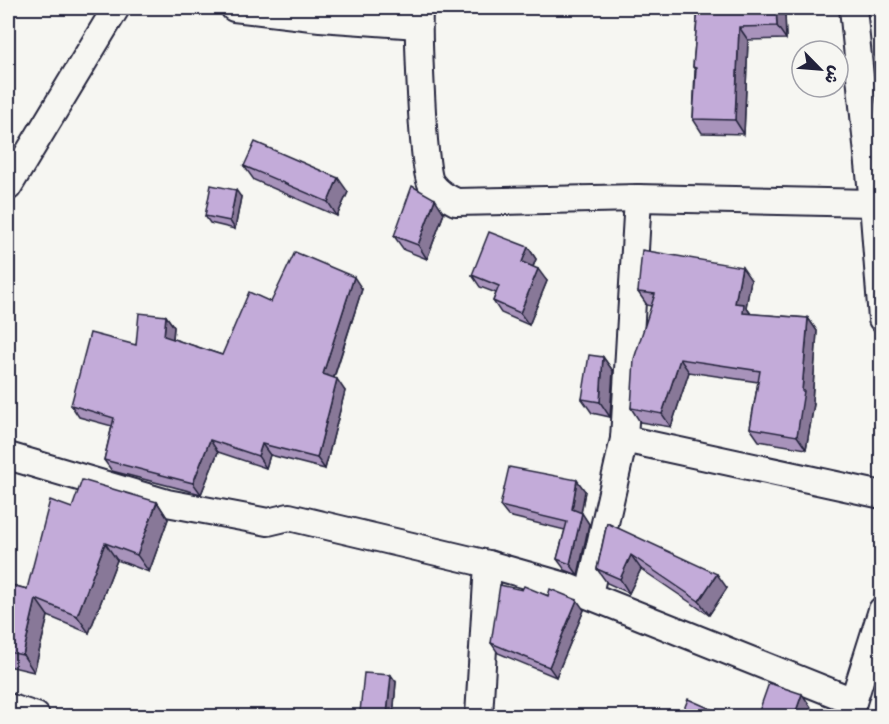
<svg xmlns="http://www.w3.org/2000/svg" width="889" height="724" font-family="'Balsamiq Sans','Playpen Sans Arabic',sans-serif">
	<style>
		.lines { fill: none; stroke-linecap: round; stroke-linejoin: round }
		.minor-casing { stroke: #22223b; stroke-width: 30 }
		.minor { stroke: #f6f6f2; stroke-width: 26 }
		.wall { fill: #a893bb; stroke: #22223b; stroke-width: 1.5 }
		.shaded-wall { fill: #887898; stroke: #22223b; stroke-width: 1.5 }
		.building { fill: #c3abd9; stroke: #22223b; stroke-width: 1.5 }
	</style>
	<rect width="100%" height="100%" fill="#f6f6f2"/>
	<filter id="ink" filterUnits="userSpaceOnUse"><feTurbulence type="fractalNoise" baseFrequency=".0167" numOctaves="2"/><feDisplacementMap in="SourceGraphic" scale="12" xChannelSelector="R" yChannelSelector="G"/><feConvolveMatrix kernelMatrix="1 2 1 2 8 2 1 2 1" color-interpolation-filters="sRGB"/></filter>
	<g filter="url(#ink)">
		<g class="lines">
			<defs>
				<g id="minor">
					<polyline points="234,8 320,18 418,25"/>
					<path d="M419 8C418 31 422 168 431 183 438 193 446 197 456 202L638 198 873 203 882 206"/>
					<polyline points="853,8 873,203 882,319"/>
					<polyline points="8,187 116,8"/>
					<polyline points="624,439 882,495"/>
					<polyline points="8,456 167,503 268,522 289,517 488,564 565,586 853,701"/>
					<polyline points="589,594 624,439 638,198"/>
					<polyline points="8,707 36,716"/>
					<polyline points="849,715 882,610"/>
					<polyline points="479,716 488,564"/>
				</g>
			</defs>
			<!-- minor casing -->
			<use href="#minor" class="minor-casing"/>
			<!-- minor -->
			<use href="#minor" class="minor"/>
		</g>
		<!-- wall -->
		<g class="wall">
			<polygon points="601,8 621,8 620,9"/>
			<polygon points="698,8 785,14 786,39 748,40 744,134 702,133 693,119 695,70 693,67"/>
			<polygon points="244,166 348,192 337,216 254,180"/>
			<polygon points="241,197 235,229 210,223 205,216"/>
			<polygon points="444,213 427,259 404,250 394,236"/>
			<polygon points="528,247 536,259 533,267 547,281 529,325 501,313 493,301 496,293 480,287 472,275"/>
			<polygon points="751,280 746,307 751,314 808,318 817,331 812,401 814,404 806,449 759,441 750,428 758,382 689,372 671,427 640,422 631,408 651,306 647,305 638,292"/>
			<polygon points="362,289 334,378 345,391 325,469 270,455 266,468 218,452 201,494 112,471 104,460 112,426 79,417 71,405 166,316 174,327 173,339 222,355 271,302"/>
			<polygon points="603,357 613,371 610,417 592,413 582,399"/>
			<polygon points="585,491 581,513 589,524 578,575 565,570 557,559 565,530 508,516 500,506"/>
			<polygon points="157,502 168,519 149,572 117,560 89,633 48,616 34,672 8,666 8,584 27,589 72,508"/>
			<polygon points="607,523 727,588 709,615 641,569 629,593 607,583 597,569"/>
			<polygon points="548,596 584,610 556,677 498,653 491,643"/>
			<polygon points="396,682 393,717 364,717 360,712"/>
		</g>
		<!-- shaded-wall -->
		<g class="shaded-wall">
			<polygon points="776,8 780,8 785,14 786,39 777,26"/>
			<polygon points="739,27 748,40 744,134 735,120"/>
			<polygon points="338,178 348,192 337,216 328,202"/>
			<polygon points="236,190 241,197 235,229 230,221"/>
			<polygon points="435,199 444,213 427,259 418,245"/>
			<polygon points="528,247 536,259 530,274 522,262"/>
			<polygon points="742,267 751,280 746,307 753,317 752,327 735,303"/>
			<polygon points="538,269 547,281 529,325 520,313"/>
			<polygon points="354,277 362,289 331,386 323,374"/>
			<polygon points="166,316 174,327 172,347 164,336"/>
			<polygon points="808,318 817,331 812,401 814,404 806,449 797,436 802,391"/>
			<polygon points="603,357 613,371 610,417 600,402"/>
			<polygon points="680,359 689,372 671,427 662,414"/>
			<polygon points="337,379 345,391 325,469 317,458"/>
			<polygon points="210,440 218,452 201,494 193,483"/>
			<polygon points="262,444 270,455 266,468 258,456"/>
			<polygon points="577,480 585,491 580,519 572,509"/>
			<polygon points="157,502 168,519 149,572 137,555"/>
			<polygon points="582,513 589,524 578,575 570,564"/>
			<polygon points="105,543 117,560 89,633 77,616"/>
			<polygon points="631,555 641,569 629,593 620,579"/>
			<polygon points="717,574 727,588 709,615 699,601"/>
			<polygon points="36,599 48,616 34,672 23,655"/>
			<polygon points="577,600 584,610 556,677 549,667"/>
			<polygon points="391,675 396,682 393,717 389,717 387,714"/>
			<polygon points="802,694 811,707 807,717 794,717"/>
		</g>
		<!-- building -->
		<g class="building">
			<polygon points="698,8 776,8 777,26 739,27 735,120 693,119 696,68 693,67"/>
			<polygon points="255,142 338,178 328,202 244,166"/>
			<polygon points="211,185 236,190 230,221 205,216"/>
			<polygon points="412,186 435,199 418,245 394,236"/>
			<polygon points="489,232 528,247 522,262 538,269 520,313 493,301 499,286 472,275"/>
			<polygon points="642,250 742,267 735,303 744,304 743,313 808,318 802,391 804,391 797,436 750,428 760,371 680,359 662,414 631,408 634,359 655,294 638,292"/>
			<polygon points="295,252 354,277 323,374 337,379 317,458 262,444 258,456 210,440 193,483 104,460 114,418 71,405 90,333 136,345 139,313 166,316 164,336 222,355 249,292 271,302"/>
			<polygon points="589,355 603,357 600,402 582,399"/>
			<polygon points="509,467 577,480 572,509 582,513 570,564 557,559 567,522 500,506"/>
			<polygon points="82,480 157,502 137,555 105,543 77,616 36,599 23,655 8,652 8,584 27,589 50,500 72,508"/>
			<polygon points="607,523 717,574 699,601 631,555 620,579 597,569"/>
			<polygon points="500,585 522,590 524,586 548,596 550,589 577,600 549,667 491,643"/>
			<polygon points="364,673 391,675 387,714 360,712"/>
			<polygon points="769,683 802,694 794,717 757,717"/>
			<polygon points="688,699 729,717 681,717"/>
			<polygon points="596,713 615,717 596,717"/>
		</g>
	</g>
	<!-- margin -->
	<rect width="889" height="724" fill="none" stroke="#f6f6f2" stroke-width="30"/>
	<rect x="15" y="15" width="859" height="694" fill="none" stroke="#22223b" stroke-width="2" filter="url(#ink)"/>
	<!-- north arrow -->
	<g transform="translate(820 69) rotate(115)"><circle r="28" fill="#f6f6f2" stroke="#a1a1a9" stroke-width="1.5"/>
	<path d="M0-4.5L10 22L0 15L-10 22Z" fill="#22223b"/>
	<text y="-9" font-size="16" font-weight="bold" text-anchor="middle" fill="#22223b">ش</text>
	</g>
</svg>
